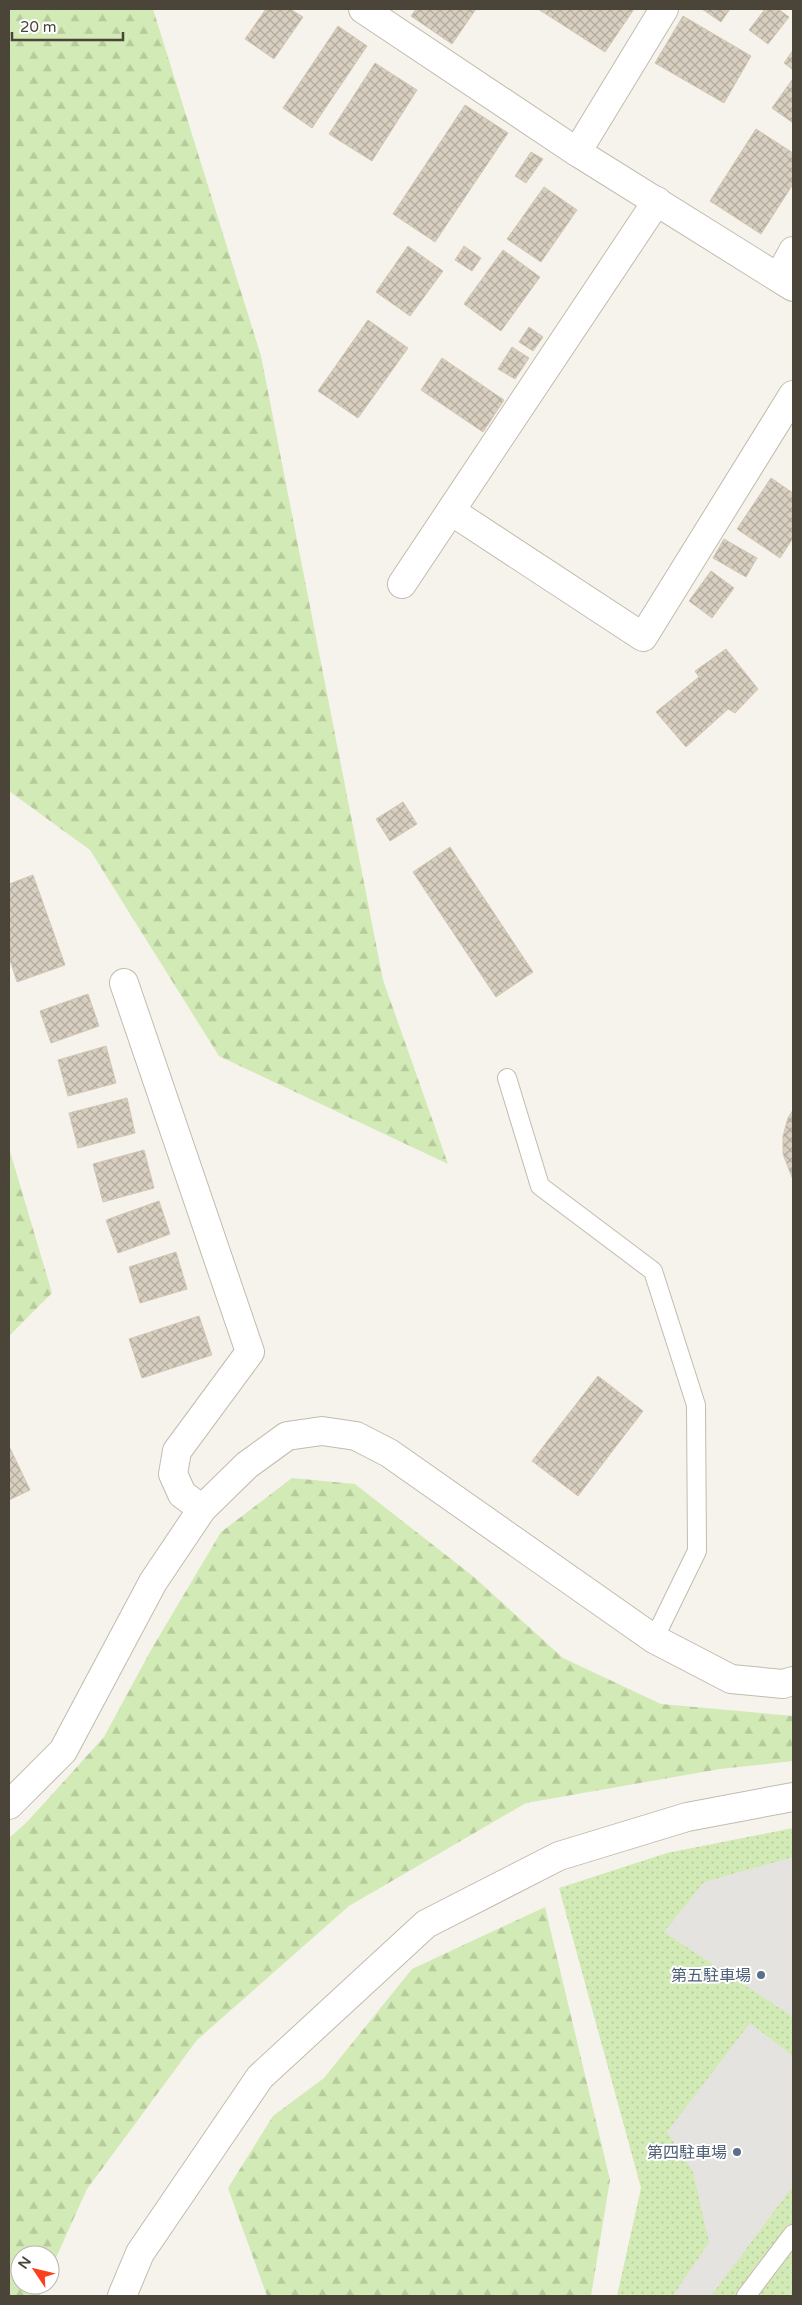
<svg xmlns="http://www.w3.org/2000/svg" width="802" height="2305" font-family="'Varela Round','Noto Sans JP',sans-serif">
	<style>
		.forest { fill: url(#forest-firs) }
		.park { fill: url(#park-dots) }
		.parking { fill: #e5e3e0 }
		.building { fill: url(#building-cross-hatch); stroke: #d3c7b4 }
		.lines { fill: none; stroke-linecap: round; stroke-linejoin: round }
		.service-casing { stroke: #c2bbae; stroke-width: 20 }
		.minor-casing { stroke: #c2bbae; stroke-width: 30 }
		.tertiary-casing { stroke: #c2bbae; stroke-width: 30 }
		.service { stroke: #fff; stroke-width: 18 }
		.minor { stroke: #fff; stroke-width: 28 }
		.tertiary { stroke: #fff; stroke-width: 28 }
		.service-dot { fill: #5c6f8a; stroke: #fff; stroke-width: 2 }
		.labels { text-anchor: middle; stroke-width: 4; stroke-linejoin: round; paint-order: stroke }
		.service-label { font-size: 16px; fill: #4e5e75; stroke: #fff; text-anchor: end }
	</style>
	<defs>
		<pattern id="forest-firs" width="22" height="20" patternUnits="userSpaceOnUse" patternTransform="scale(1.25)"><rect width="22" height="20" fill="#d2eab5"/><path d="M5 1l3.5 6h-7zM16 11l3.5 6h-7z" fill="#b6ca9c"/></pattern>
		<pattern id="park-dots" width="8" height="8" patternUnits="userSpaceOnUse" patternTransform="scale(1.25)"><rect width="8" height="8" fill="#d2eab5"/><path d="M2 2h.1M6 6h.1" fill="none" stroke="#b6ca9c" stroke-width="1.8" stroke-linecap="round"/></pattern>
		<pattern id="building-cross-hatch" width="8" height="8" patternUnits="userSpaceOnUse" patternTransform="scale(1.25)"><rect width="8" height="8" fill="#d8cfc1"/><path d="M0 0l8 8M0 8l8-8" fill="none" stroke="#b1aa9e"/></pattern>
	</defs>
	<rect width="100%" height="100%" fill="#f6f3ec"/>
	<!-- forest -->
	<g class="forest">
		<polygon points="9,9 153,9 261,356 383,980 448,1164 219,1056 90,850 9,791"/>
		<polygon points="9,1148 52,1293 9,1336"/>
		<polygon points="292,1478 355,1484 474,1577 563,1658 661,1704 793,1716 793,1761 720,1769 526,1803 349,1906 197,2040 87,2189 50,2271 50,2255 20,2255 20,2285 44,2285 39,2296 9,2296 9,1838 27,1822 104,1737 151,1650 221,1532"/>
		<polygon points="545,1907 610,2180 591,2296 267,2296 228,2188 273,2116 324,2078 412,1969"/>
	</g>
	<!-- park -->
	<polygon class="park" points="793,1828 793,2296 617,2296 641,2188 559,1888 667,1853"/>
	<!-- parking -->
	<g class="parking">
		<polygon points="793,1857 793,2017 664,1932 704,1882"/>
		<polygon points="750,2023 793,2056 793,2186 711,2296 673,2296 709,2242 693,2172 667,2132"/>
	</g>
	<!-- building -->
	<g class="building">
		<polygon points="266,9 290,9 303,17 274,59 245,39"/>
		<polygon points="416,9 476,9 452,44 411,16"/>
		<polygon points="538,9 634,9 605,52"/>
		<polygon points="702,9 730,9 721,22"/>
		<polygon points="765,9 778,9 789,17 768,44 749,30"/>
		<polygon points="683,16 751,56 724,103 655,63"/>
		<polygon points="338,26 367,46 312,128 283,108"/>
		<polygon points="793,50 793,70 784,63"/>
		<polygon points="375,63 417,90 372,161 329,134"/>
		<polygon points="792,80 793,81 793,123 772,108"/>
		<polygon points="465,105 508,133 435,242 393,214"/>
		<polygon points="756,129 793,153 793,184 761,234 710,201"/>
		<polygon points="531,152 543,159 526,183 515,176"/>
		<polygon points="544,187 577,210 541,262 507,239"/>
		<polygon points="408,246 443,271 410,316 376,292"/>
		<polygon points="464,246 481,258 472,271 455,260"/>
		<polygon points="503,250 540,277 501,331 464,304"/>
		<polygon points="368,320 408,348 358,418 318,391"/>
		<polygon points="529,327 543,337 533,351 519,342"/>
		<polygon points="512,347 529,358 515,379 498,369"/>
		<polygon points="442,358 504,400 483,432 421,390"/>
		<polygon points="771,478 793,493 793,538 780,558 737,529"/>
		<polygon points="724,539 757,558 746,577 713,558"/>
		<polygon points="711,571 734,588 712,618 689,601"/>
		<polygon points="726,649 758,689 735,713 728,709 686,747 656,712 699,677 695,671"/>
		<polygon points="403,802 417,824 390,841 376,819"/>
		<polygon points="450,847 533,972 496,997 413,872"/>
		<polygon points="33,875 65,965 17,982 9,957 9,884"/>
		<polygon points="88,994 99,1026 51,1043 40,1011"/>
		<polygon points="106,1046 116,1083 68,1096 58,1060"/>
		<polygon points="127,1098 135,1133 78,1148 69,1113"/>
		<polygon points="793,1110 793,1180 783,1154 783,1136 788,1118"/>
		<polygon points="144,1150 154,1188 103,1202 93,1164"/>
		<polygon points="159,1201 170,1234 118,1253 106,1220"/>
		<polygon points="176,1252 187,1289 140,1303 129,1267"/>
		<polygon points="199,1316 212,1355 142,1378 129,1339"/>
		<polygon points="598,1376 643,1411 578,1496 532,1461"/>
		<polygon points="9,1446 30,1490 9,1500"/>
	</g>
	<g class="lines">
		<defs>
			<g id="service">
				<polyline points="507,1078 540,1186 653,1271 696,1405 697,1551 654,1639"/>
				<polyline points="746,2296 793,2234"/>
			</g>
			<g id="minor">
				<polyline points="363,9 577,152 664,9"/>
				<polyline points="577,152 793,287"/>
				<polyline points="779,277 793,251"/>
				<polyline points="451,511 643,637 793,395"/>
				<polyline points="402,584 657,201"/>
				<polyline points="124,983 250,1352 177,1451 173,1474 182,1494 202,1509"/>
				<polyline points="9,1805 63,1751 153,1582 202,1509 247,1465 287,1436 322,1431 356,1436 389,1453 654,1639 731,1679 783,1684 793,1681"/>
			</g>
			<polyline id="tertiary" points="122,2296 140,2253 260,2077 426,1924 559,1856 687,1817 793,1797"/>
		</defs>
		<!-- service casing -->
		<use href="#service" class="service-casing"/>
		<!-- minor casing -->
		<use href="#minor" class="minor-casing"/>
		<!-- tertiary casing -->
		<use href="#tertiary" class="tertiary-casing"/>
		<!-- service -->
		<use href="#service" class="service"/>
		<!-- minor -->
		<use href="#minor" class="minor"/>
		<!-- tertiary -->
		<use href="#tertiary" class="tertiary"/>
	</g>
	<!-- markers -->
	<g class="service-dot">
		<circle cx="761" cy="1975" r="5"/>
		<circle cx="737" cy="2152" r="5"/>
	</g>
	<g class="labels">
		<!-- service labels -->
		<g class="service-label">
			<text x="751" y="1981">第五駐車場</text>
			<text x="727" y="2158">第四駐車場</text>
		</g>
	</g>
	<!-- border -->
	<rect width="802" height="2305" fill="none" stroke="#4b4439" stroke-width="20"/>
	<!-- north arrow -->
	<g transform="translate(35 2270) rotate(305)"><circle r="24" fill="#ffffff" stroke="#b7b4b0"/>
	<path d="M0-4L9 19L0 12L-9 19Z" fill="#fc3f1d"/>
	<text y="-8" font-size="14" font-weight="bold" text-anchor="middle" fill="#4b4439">N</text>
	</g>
	<!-- scale -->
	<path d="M12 32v8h111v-8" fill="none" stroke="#4b4439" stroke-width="2.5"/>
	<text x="20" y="32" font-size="15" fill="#4b4439" stroke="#ffffff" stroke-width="4" paint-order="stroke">20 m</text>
</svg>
